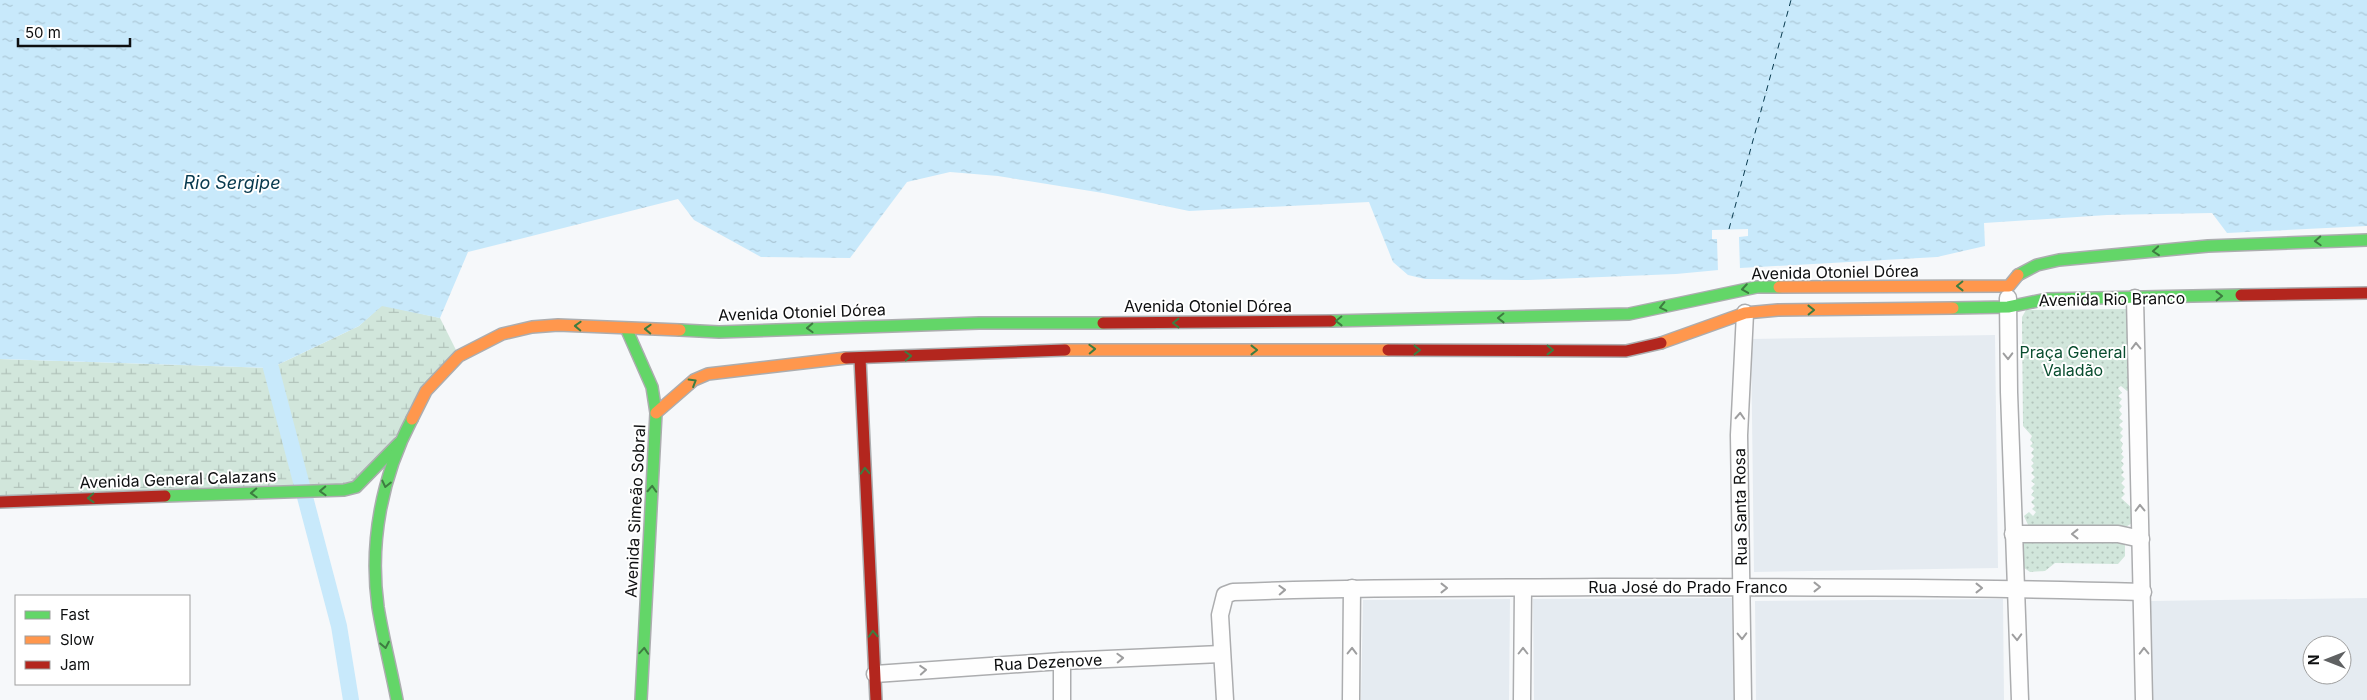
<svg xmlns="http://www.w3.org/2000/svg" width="2367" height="700" font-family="Inter,sans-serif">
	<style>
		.built { fill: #e5ebf1; fill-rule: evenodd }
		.wetland { fill: url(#wetland-marsh) }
		.park { fill: url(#park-dots) }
		.water { fill: url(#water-ripples) }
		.pier { fill: #f6f8fa }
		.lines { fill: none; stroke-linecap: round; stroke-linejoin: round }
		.canal { stroke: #c8e9fb; stroke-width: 16 }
		.ferry { stroke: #07394e; stroke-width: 1; stroke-dasharray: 6 5; stroke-linecap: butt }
		.street-casing { stroke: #acadaf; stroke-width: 19 }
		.fast-casing { stroke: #acadaf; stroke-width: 14 }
		.slow-casing { stroke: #acadaf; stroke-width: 14 }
		.jam-casing { stroke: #acadaf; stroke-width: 14 }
		.street { stroke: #fefefe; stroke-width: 16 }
		.fast { stroke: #63d668; stroke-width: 11 }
		.slow { stroke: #ff974d; stroke-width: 11 }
		.jam { stroke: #b3261e; stroke-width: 11 }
		.oneway { stroke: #3d7c40 }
		.oneway2 { stroke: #9e9e9f }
		.labels { text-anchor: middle; stroke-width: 4; stroke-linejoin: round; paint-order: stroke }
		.street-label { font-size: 16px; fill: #0e0f10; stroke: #fff }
		.park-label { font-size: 16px; fill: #094d2f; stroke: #fff }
		.water-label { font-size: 18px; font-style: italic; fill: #07394e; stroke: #fff }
	</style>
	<defs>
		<pattern id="wetland-marsh" width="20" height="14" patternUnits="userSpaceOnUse" patternTransform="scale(1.25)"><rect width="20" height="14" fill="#d1e6db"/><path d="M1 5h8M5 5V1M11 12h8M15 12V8" fill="none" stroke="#b2c4bb"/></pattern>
		<pattern id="park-dots" width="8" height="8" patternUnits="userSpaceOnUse" patternTransform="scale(1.25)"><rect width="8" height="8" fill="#d1e6db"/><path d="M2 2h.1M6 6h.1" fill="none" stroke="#b2c4bb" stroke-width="1.8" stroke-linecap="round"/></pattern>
		<pattern id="water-ripples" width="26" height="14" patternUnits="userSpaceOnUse" patternTransform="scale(1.25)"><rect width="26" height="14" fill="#c8e9fb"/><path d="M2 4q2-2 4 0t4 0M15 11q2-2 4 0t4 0" fill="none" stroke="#abc7d6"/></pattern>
	</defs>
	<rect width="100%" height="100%" fill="#f6f8fa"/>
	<!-- built -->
	<g class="built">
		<polygon points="1995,335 1998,568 1754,572 1751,339"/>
		<polygon points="1733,598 1735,700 1534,700 1533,599"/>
		<path d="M2367 598V700H2151V601ZM2312 645H2342V675H2312Z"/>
		<polygon points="1510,599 1509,700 1361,700 1363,600"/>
		<polygon points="2003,599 2004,700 1756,700 1755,601"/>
	</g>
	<!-- wetland -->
	<polygon class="wetland" points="382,305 440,318 459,356 356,487 0,502 0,359 271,368 359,326"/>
	<!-- park -->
	<g class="park">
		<polygon points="2128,309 2130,390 2127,391 2121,386 2118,388 2122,393 2118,396 2122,399 2119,403 2122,406 2119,410 2122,414 2119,418 2123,421 2119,425 2123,429 2120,433 2123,436 2120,440 2123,444 2121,448 2123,451 2121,454 2124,457 2121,461 2124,464 2121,468 2124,472 2121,475 2125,479 2121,483 2125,487 2122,491 2125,494 2121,498 2133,509 2132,523 2124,528 2029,527 2024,516 2029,512 2033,516 2036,512 2032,509 2035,506 2031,502 2035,498 2031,495 2034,491 2031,488 2035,484 2031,481 2035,477 2031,473 2034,470 2031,466 2034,463 2031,460 2034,456 2031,453 2034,449 2030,446 2033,443 2030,440 2032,436 2023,426 2022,317 2026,310"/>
		<polygon points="2023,538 2125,539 2125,556 2118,564 2055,563 2045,571 2030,572 2020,565"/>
	</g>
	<!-- water -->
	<polygon class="water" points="0,0 2367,0 2367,226 2227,233 2212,213 2107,215 1984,223 1985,246 1937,257 1740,268 1676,274 1528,280 1425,279 1408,275 1393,262 1369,202 1189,211 1103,193 998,176 950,172 907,182 850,258 761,257 694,220 678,199 468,252 440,318 382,306 359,326 271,368 0,359"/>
	<!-- pier -->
	<polygon class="pier" points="1748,229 1748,236 1739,237 1740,270 1718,272 1717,239 1712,239 1712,230"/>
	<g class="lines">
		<!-- canal -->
		<polyline class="canal" points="271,368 339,626 351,700"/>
		<!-- ferry -->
		<polyline class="ferry" points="1729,229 1791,0"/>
		<defs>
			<g id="street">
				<polyline points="2008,298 2009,392 2020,700"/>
				<polyline points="2135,298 2144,700"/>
				<polyline points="2013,534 2118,534 2141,539"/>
				<polyline points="1062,661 1062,700"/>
				<polyline points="875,674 1062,661 1221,654"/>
				<path d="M1225 700 1220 615 1225 595 1233 592C1357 587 1480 588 1603 587 1783 587 1963 587 2143 592"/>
				<polyline points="1351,700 1352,588"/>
				<polyline points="1522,700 1523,588"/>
				<polyline points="1743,700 1739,435 1745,313"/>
			</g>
			<g id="fast">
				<polyline points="2018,275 2037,265 2059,260 2208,246 2367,240"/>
				<polyline points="1953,308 2008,307 2047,299 2241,295"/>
				<polyline points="1331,321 1629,314 1757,287 1779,287"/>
				<polyline points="626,328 652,387 656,413 641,700"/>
				<polyline points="680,330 719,332 979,323 1103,323"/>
				<polyline points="165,496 344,490 356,487 399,443"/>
				<path d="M397 700C391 669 383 638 378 607 369 542 382 476 412 419"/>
			</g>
			<g id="slow">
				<polyline points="1779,287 2009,286 2018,275"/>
				<polyline points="1661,343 1745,313 1778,310 1953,308"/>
				<polyline points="1065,350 1388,350"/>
				<polyline points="656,413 694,380 708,374 846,358"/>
				<polyline points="412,419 426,391 459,356 502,334 532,327 558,325 680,330"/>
			</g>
			<g id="jam">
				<polyline points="2241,295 2367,293"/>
				<polyline points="1103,323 1331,321"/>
				<polyline points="1388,350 1626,351 1661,343"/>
				<polyline points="846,358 1065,350"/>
				<polyline points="860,358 876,700"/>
				<polyline points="0,502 165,496"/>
			</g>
		</defs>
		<!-- street casing -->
		<use href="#street" class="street-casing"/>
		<!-- fast casing -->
		<use href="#fast" class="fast-casing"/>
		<!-- slow casing -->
		<use href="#slow" class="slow-casing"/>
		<!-- jam casing -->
		<use href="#jam" class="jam-casing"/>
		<!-- street -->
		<use href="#street" class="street"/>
		<!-- fast -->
		<use href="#fast" class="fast"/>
		<!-- slow -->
		<use href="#slow" class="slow"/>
		<!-- jam -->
		<use href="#jam" class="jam"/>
	</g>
	<!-- one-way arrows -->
	<defs><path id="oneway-chevron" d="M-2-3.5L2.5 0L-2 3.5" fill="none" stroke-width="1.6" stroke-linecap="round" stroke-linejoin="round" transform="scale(1.25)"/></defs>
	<g class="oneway">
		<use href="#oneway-chevron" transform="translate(2318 241) rotate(177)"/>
		<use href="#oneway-chevron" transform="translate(2156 251) rotate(175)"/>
		<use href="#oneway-chevron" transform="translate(1960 286) rotate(179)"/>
		<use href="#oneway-chevron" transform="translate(1745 289) rotate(171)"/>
		<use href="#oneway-chevron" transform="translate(2219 296) rotate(-1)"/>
		<use href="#oneway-chevron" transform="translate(1663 307) rotate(167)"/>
		<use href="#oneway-chevron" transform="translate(1811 310) rotate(-1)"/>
		<use href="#oneway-chevron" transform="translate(1501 318) rotate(179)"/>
		<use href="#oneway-chevron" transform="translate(1339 321) rotate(179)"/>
		<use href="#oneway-chevron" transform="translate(1176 323) rotate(180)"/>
		<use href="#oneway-chevron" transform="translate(578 326) rotate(-178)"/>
		<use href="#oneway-chevron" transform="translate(810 328) rotate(178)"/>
		<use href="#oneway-chevron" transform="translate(648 329) rotate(-178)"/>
		<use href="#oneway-chevron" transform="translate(1092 349) rotate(-2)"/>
		<use href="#oneway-chevron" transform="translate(1254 350)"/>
		<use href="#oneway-chevron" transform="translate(1417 350)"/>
		<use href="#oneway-chevron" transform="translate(1550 350)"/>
		<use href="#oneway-chevron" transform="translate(908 356) rotate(-2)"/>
		<use href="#oneway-chevron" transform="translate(693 382) rotate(-31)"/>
		<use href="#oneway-chevron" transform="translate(865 471) rotate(-93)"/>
		<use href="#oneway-chevron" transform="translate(386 484) rotate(103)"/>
		<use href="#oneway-chevron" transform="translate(652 489) rotate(-87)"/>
		<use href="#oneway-chevron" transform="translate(323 491) rotate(178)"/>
		<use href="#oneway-chevron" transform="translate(254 493) rotate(178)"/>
		<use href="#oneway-chevron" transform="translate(91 498) rotate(178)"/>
		<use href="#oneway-chevron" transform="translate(873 634) rotate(-93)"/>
		<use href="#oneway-chevron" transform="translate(385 645) rotate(79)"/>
		<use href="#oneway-chevron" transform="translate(644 651) rotate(-86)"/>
	</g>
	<g class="oneway2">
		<use href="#oneway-chevron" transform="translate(2136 346) rotate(-91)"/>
		<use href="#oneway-chevron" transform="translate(2008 356) rotate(89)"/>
		<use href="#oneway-chevron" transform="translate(1740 416) rotate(-87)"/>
		<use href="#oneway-chevron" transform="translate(2140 508) rotate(-91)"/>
		<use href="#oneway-chevron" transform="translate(2075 534) rotate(-180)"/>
		<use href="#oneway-chevron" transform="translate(1817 587)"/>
		<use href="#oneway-chevron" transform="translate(1444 588)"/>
		<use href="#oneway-chevron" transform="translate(1979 588)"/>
		<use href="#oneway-chevron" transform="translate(1282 590) rotate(-2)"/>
		<use href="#oneway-chevron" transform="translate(1742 636) rotate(89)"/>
		<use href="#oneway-chevron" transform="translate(2017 637) rotate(88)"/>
		<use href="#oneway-chevron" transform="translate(1352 651) rotate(-89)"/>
		<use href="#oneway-chevron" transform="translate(1523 651) rotate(-90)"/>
		<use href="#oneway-chevron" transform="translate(2144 651) rotate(-91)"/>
		<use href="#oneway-chevron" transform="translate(1120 658) rotate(-2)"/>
		<use href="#oneway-chevron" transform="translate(923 670) rotate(-4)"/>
	</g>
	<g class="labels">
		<!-- street labels -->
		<g class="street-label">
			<text transform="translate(1835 272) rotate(-1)" y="6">Avenida Otoniel Dórea</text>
			<text transform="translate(2112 299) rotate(-1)" y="6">Avenida Rio Branco</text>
			<text x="1208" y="312">Avenida Otoniel Dórea</text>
			<text transform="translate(802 312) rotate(-2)" y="6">Avenida Otoniel Dórea</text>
			<text transform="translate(178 479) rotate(-2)" y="6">Avenida General Calazans</text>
			<text transform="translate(1740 507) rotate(-91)" y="6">Rua Santa Rosa</text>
			<text transform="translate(635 511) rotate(-87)" y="6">Avenida Simeão Sobral</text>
			<text x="1688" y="593">Rua José do Prado Franco</text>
			<text transform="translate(1048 662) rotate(-3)" y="6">Rua Dezenove</text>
		</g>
		<!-- park labels -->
		<g class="park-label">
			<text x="2073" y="358">Praça General<tspan x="2073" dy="18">Valadão</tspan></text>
		</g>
		<!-- water labels -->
		<g class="water-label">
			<text x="232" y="189">Rio Sergipe</text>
		</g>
	</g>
	<!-- legend -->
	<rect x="15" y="595" width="175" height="90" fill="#ffffff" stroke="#9f9f9f"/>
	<rect x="25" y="611" width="25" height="8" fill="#63d668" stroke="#9f9f9f"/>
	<text x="60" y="620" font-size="15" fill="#0e0f10">Fast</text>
	<rect x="25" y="636" width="25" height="8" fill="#ff974d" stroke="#9f9f9f"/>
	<text x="60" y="645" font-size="15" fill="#0e0f10">Slow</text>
	<rect x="25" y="661" width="25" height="8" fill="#b3261e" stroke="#9f9f9f"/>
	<text x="60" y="670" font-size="15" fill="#0e0f10">Jam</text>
	<!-- north arrow -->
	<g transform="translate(2327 660) rotate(270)"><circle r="24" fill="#ffffff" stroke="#9f9f9f"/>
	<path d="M0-4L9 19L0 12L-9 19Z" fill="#5f6162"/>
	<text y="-8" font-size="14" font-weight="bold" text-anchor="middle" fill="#0e0f10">N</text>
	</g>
	<!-- scale -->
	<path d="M18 38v8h112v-8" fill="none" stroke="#0e0f10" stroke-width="2.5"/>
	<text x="25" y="38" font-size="15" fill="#0e0f10" stroke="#ffffff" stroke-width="4" paint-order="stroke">50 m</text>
</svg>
